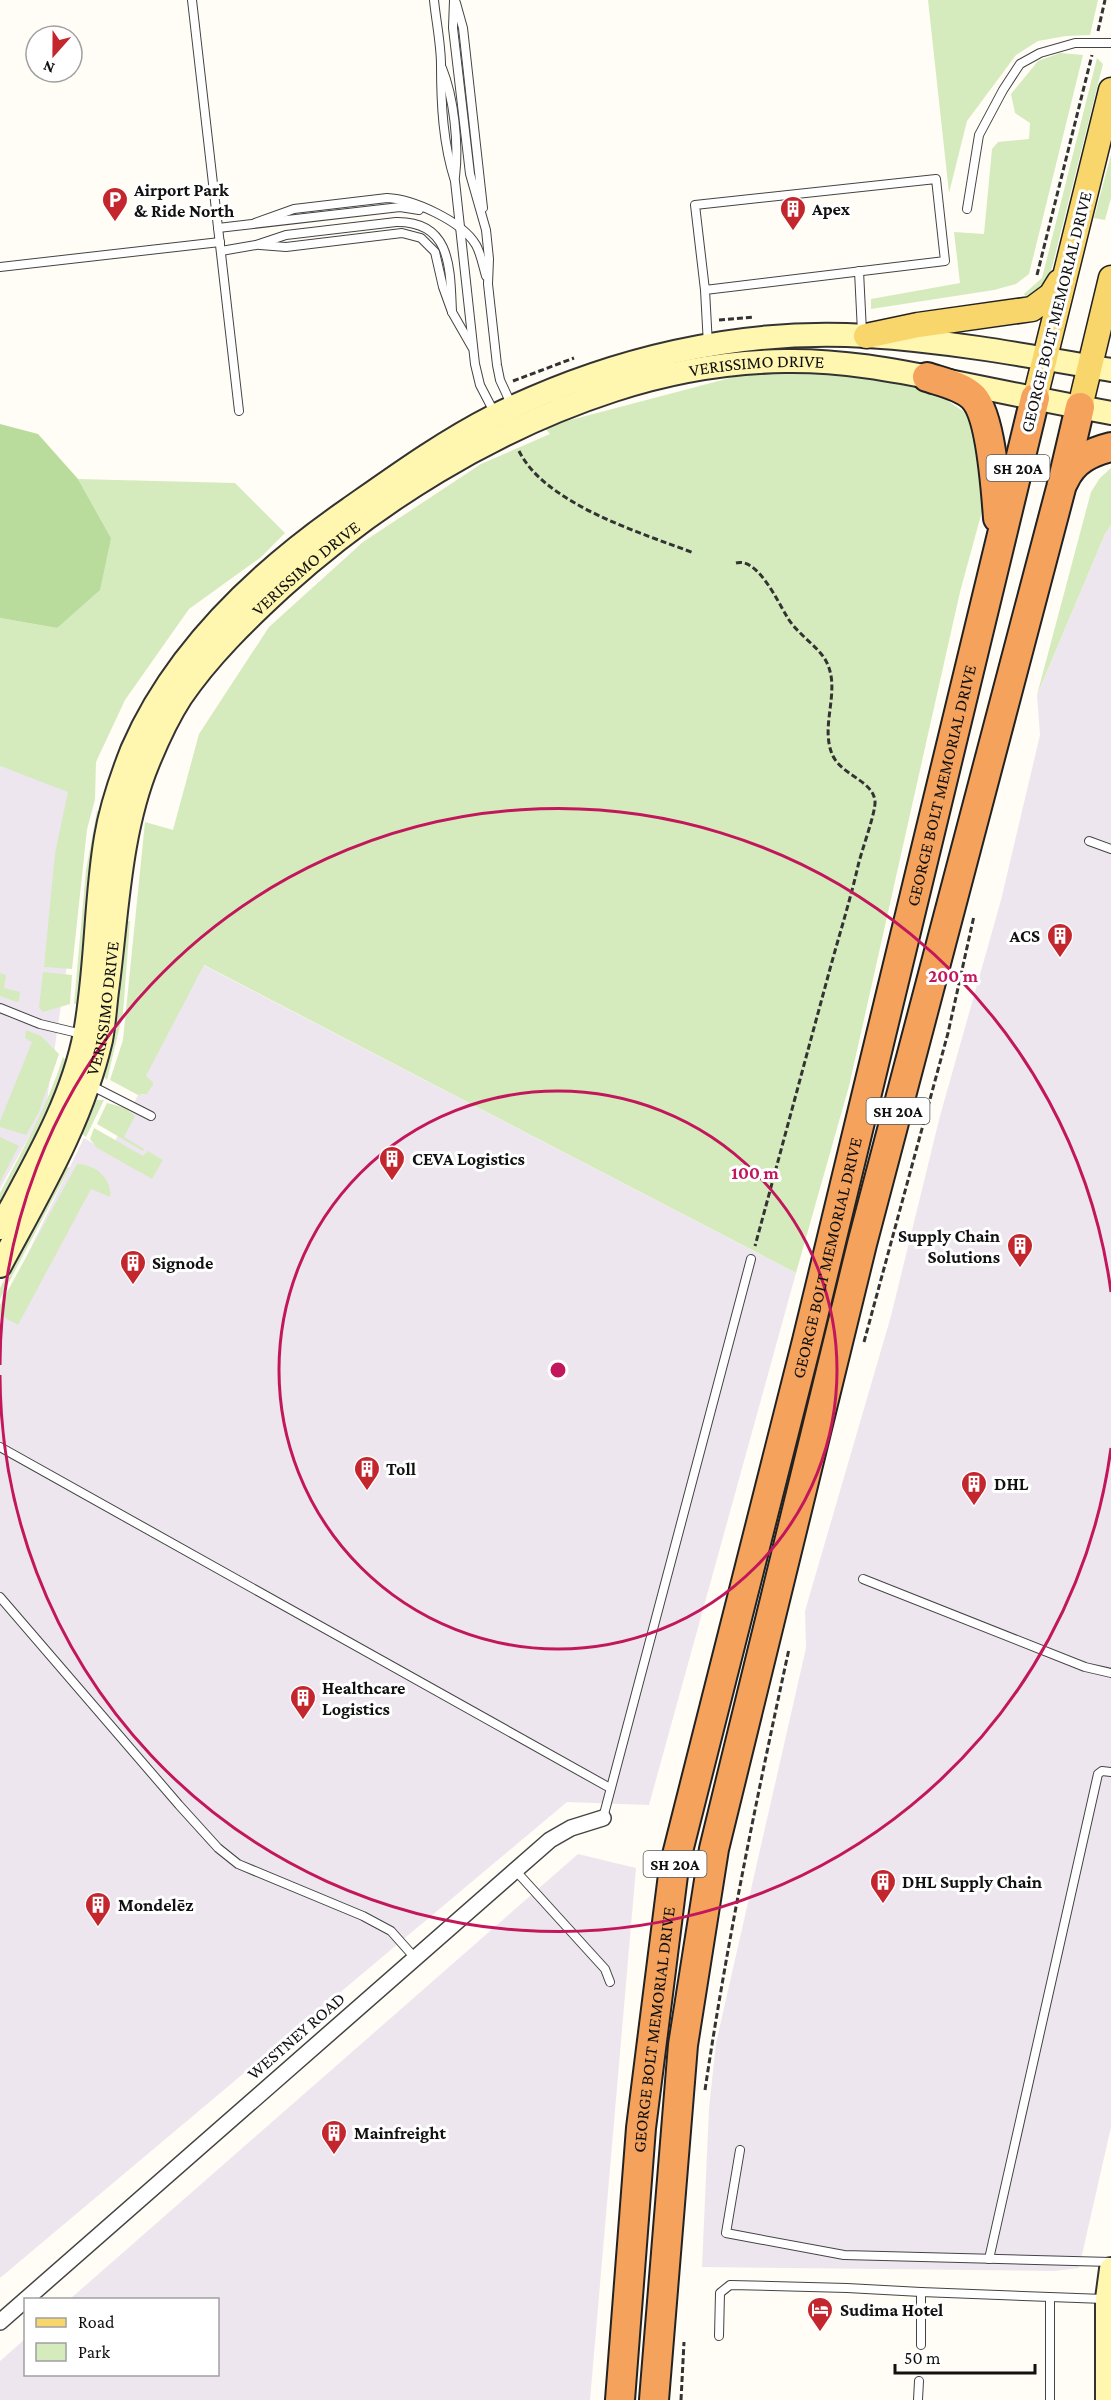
<svg xmlns="http://www.w3.org/2000/svg" width="1111" height="2400" font-family="'Crimson Pro',serif">
	<style>
		.industrial { fill: #eee6ef }
		.green { fill: #d5ebbd }
		.forest { fill: #b9dc9c }
		.lines { fill: none; stroke-linecap: round; stroke-linejoin: round }
		.lane-casing { stroke: #444; stroke-width: 10 }
		.street-casing { stroke: #444; stroke-width: 18 }
		.secondary-casing { stroke: #333; stroke-width: 26 }
		.primary-casing { stroke: #222; stroke-width: 27 }
		.highway-casing { stroke: #222; stroke-width: 32 }
		.path { stroke: #333; stroke-width: 3; stroke-dasharray: 6 3; stroke-linecap: butt }
		.lane { stroke: #fff; stroke-width: 8 }
		.street { stroke: #fff; stroke-width: 15 }
		.secondary { stroke: #fff6b0; stroke-width: 22 }
		.primary { stroke: #f9d66b; stroke-width: 24 }
		.highway { stroke: #f5a25d; stroke-width: 28 }
		.ring { fill: none; stroke: #c2185b; stroke-width: 3 }
		.labels { text-anchor: middle; stroke-width: 6; stroke-linejoin: round; paint-order: stroke }
		.shield { fill: #fff; stroke: #585858; stroke-width: 1.5 }
		.shield-label { font-size: 16px; font-weight: bold; fill: #111 }
		.poi-label { font-size: 18px; font-weight: bold; fill: #111; stroke: #fff; text-anchor: start }
		.street-label { font-size: 18px; fill: #111; stroke: #fff }
		.centre { fill: #c2185b; stroke: #fff; stroke-width: 3 }
		.ring-label { font-size: 18px; text-anchor: middle; font-weight: bold; fill: #c2185b; stroke: #fff; stroke-width: 6; stroke-linejoin: round; paint-order: stroke }
	</style>
	<rect width="100%" height="100%" fill="#fffdf5"/>
	<!-- industrial -->
	<g class="industrial">
		<polygon points="1111,525 1111,2127 1079,2268 1054,2271 702,2267 709,2108 716,2043 806,1648 805,1611 891,1316 940,1116 1001,900 1040,735 1037,695 1105,534"/>
		<polygon points="0,766 95,799 87,829 46,1107 0,1188"/>
		<polygon points="203,965 796,1273 649,1805 567,1802 0,2278 0,1311 84,1138 109,1153 138,1095 144,1095 154,1083 145,1077"/>
		<polygon points="578,1854 636,1868 590,2400 0,2400 0,2361 25,2339 26,2374 218,2374 218,2300 70,2299"/>
	</g>
	<!-- green -->
	<g class="green">
		<polygon points="928,0 1098,0 1090,35 1066,36 1038,41 1016,55 967,121 949,193"/>
		<polygon points="1060,53 1083,55 1029,274 1016,284 994,290 871,309 871,299 960,283 954,232 984,234 992,149 998,142 1029,139 1030,123 1015,113 1011,94 1038,61"/>
		<polygon points="1097,58 1103,64 1047,287 1029,301 1024,294 1042,278"/>
		<polygon points="1111,155 1111,198 1105,220 1094,218"/>
		<polygon points="768,368 861,373 900,380 932,390 976,420 984,504 960,592 849,1086 796,1273 204,965 146,1076 154,1083 147,1094 138,1095 110,1080 123,1040 145,822 173,830 199,734 269,627 363,542 481,464 550,434 544,427"/>
		<polygon points="1111,468 1111,525 1105,534 1037,695 1091,492 1100,478"/>
		<polygon points="78,479 235,483 285,533 260,558 189,609 125,700 96,762 95,799 87,829 72,969 44,967 55,853 68,792 0,766 0,618 57,628 111,538"/>
		<polygon points="97,811 101,812 80,1004 74,1004 86,870"/>
		<polygon points="124,921 130,921 123,1013 107,1080 102,1075"/>
		<polygon points="43,972 72,975 70,1004 43,1012 39,1007"/>
		<polygon points="0,973 6,975 4,988 20,992 19,1001 17,1002 0,996"/>
		<polygon points="26,1030 41,1036 59,1054 39,1112 26,1135 0,1127 0,1121 32,1042 25,1038"/>
		<path d="M63 1057 69 1064 59 1092 0 1208V1193C23 1149 48 1105 63 1057Z"/>
		<polygon points="94,1100 104,1100 86,1137 81,1133"/>
		<polygon points="107,1103 126,1108 135,1116 124,1137 144,1149 143,1151 97,1124"/>
		<polygon points="94,1128 143,1156 148,1151 163,1160 152,1179 97,1148 90,1139"/>
		<polygon points="0,1137 19,1146 0,1182"/>
		<path d="M77 1164C95 1164 113 1179 110 1197L91 1189 18 1325 0 1315V1305Z"/>
		<polygon points="70,1167 0,1299 0,1288 64,1168"/>
	</g>
	<!-- forest -->
	<polygon class="forest" points="0,424 38,434 78,479 111,538 100,590 57,628 0,618"/>
	<g class="lines">
		<defs>
			<g id="lane">
				<polyline points="192,0 239,411"/>
				<path d="M434 0C436 21 441 44 441 65 441 104 443 144 455 181L475 364 480 385 494 412"/>
				<polyline points="454,0 453,28 470,174 486,230 489,259 488,284 497,365 500,380 512,406"/>
				<polyline points="456,3 463,28 483,208"/>
				<path d="M442 68C454 98 459 144 455 177"/>
				<polyline points="967,209 979,135 1003,90 1020,64 1040,53 1075,43 1111,43"/>
				<path d="M255 223 294 209 387 198C413 199 462 221 476 245 481 254 483 266 486 276"/>
				<polyline points="218,228 400,207 419,210"/>
				<polyline points="260,245 286,247 402,233 421,238 435,252 443,287 452,312 472,347"/>
				<path d="M221 251 256 245 286 235 396 222C452 221 450 269 452 312"/>
				<polyline points="0,267 220,242"/>
				<polyline points="859,271 862,332"/>
				<polyline points="705,290 945,261 936,179 695,205 705,290 708,345"/>
				<polyline points="1089,841 1111,849"/>
				<polyline points="0,1008 40,1024 82,1034"/>
				<polyline points="90,1085 151,1116"/>
				<polyline points="0,1447 610,1788"/>
				<polyline points="863,1579 1085,1667 1111,1673"/>
				<polyline points="0,1597 179,1805 218,1848 238,1864 363,1916 391,1931 415,1958"/>
				<polyline points="603,1818 751,1259"/>
				<polyline points="515,1870 605,1969 610,1982"/>
				<polyline points="740,2150 726,2233 844,2255 1111,2262"/>
				<polyline points="989,2259 1098,1774 1102,1771 1111,1772"/>
				<polyline points="719,2336 720,2293 730,2285 847,2288 921,2292"/>
				<polyline points="921,2345 921,2292 1104,2299"/>
				<polyline points="918,2400 919,2381"/>
				<polyline points="1050,2400 1050,2298"/>
			</g>
			<polyline id="street" points="0,2322 550,1840 571,1828 603,1818"/>
			<g id="secondary">
				<path d="M0 1228C33 1166 72 1102 85 1033 97 968 95 901 106 837 111 807 121 778 132 750 175 650 261 570 349 509 396 476 443 442 494 416 609 359 739 328 867 336 949 341 1030 356 1111 370"/>
				<path id="s1" d="M0 1266C39 1193 82 1122 101 1040 104 1024 105 1007 107 991 117 917 119 833 148 763 157 741 168 717 181 697 209 656 245 621 282 587 377 501 491 430 614 390 669 372 727 362 785 361 841 360 894 370 949 381 1003 392 1057 403 1111 413"/>
				<polyline points="1107,2400 1107,2299 1111,2269"/>
			</g>
			<g id="primary">
				<polyline points="866,336 918,325 1032,309 1051,295 1059,282"/>
				<polyline points="1035,398 1111,90"/>
				<polyline points="1080,407 1111,278"/>
			</g>
			<g id="highway">
				<path d="M927 377C942 382 962 386 973 397 991 415 996 491 998 518"/>
				<path d="M1064 481C1073 460 1091 452 1111 447"/>
				<path id="s2" d="M620 2400 641 2128 674 1867 807 1341 1035 398"/>
				<polyline points="654,2400 683,2045 714,1849 862,1244 1061,488 1080,407"/>
			</g>
		</defs>
		<!-- lane casing -->
		<use href="#lane" class="lane-casing"/>
		<!-- street casing -->
		<use href="#street" class="street-casing"/>
		<!-- secondary casing -->
		<use href="#secondary" class="secondary-casing"/>
		<!-- primary casing -->
		<use href="#primary" class="primary-casing"/>
		<!-- highway casing -->
		<use href="#highway" class="highway-casing"/>
		<!-- path -->
		<g class="path">
			<polyline points="1098,31 1105,0"/>
			<polyline points="1037,275 1092,55"/>
			<polyline points="719,320 754,317"/>
			<polyline points="513,381 574,358"/>
			<path d="M519 451C545 504 641 533 694 553"/>
			<path d="M736 563C757 557 777 600 786 615 796 634 820 647 827 663 841 692 819 727 833 756 842 775 873 781 875 801 876 812 861 852 858 866 849 905 837 942 827 980 803 1068 779 1158 755 1246"/>
			<polyline points="864,1342 948,1033 974,916"/>
			<path d="M705 2090C727 1942 757 1796 789 1649"/>
			<polyline points="681,2400 684,2342"/>
		</g>
		<!-- lane -->
		<use href="#lane" class="lane"/>
		<!-- street -->
		<use href="#street" class="street"/>
		<!-- secondary -->
		<use href="#secondary" class="secondary"/>
		<!-- primary -->
		<use href="#primary" class="primary"/>
		<!-- highway -->
		<use href="#highway" class="highway"/>
	</g>
	<!-- distance rings -->
	<g class="ring">
		<circle cx="558" cy="1370" r="279"/>
		<path d="M1111 1448A558 558 0 0 1 0 1375M0 1365A558 558 0 0 1 1111 1292"/>
	</g>
	<!-- icons -->
	<defs>
		<symbol id="parking-pin" viewBox="-11 -11 22 30"><path d="M0 17L-7.5 6A9.5 9.5 0 1 1 7.5 6Z" fill="#c4262e" stroke="#fff"/><path d="M-3.5-5.5H1a3.5 3.5 0 0 1 0 7H-1V5.5H-3.5ZM-1-3.4V-.6H.8a1.4 1.4 0 0 0 0-2.8Z" fill="#fff"/></symbol>
		<symbol id="building-pin" viewBox="-11 -11 22 30"><path d="M0 17L-7.5 6A9.5 9.5 0 1 1 7.5 6Z" fill="#c4262e" stroke="#fff"/><path d="M-4-6H4V6H1V3H-1V6H-4ZM-2.5-4.3h1.7v1.8h-1.7ZM.8-4.3h1.7v1.8H.8ZM-2.5-1h1.7V.8h-1.7ZM.8-1h1.7V.8H.8Z" fill="#fff"/></symbol>
		<symbol id="hotel-pin" viewBox="-11 -11 22 30"><path d="M0 17L-7.5 6A9.5 9.5 0 1 1 7.5 6Z" fill="#c4262e" stroke="#fff"/><path d="M-6-4.5h1.5V1H6V5H4.5V3h-9V5H-6ZM-4 0a1.8 1.8 0 1 1 3.6 0ZM.5 0V-2.5h3Q6-2.5 6 0Z" fill="#fff"/></symbol>
	</defs>
	<g fill-rule="evenodd">
		<use href="#parking-pin" x="100" y="185" width="30" height="40"/>
		<use href="#building-pin" x="778" y="194" width="30" height="40"/>
		<use href="#building-pin" x="1045" y="921" width="30" height="40"/>
		<use href="#building-pin" x="377" y="1144" width="30" height="40"/>
		<use href="#building-pin" x="1005" y="1231" width="30" height="40"/>
		<use href="#building-pin" x="118" y="1248" width="30" height="40"/>
		<use href="#building-pin" x="352" y="1454" width="30" height="40"/>
		<use href="#building-pin" x="959" y="1469" width="30" height="40"/>
		<use href="#building-pin" x="288" y="1683" width="30" height="40"/>
		<use href="#building-pin" x="868" y="1867" width="30" height="40"/>
		<use href="#building-pin" x="83" y="1890" width="30" height="40"/>
		<use href="#building-pin" x="319" y="2118" width="30" height="40"/>
		<use href="#hotel-pin" x="805" y="2295" width="30" height="40"/>
	</g>
	<g class="labels">
		<!-- shield labels -->
		<g class="shield">
			<rect x="986.5" y="455" width="63" height="26" rx="4.5"/>
			<rect x="866.5" y="1098" width="63" height="26" rx="4.5"/>
			<rect x="643.5" y="1851" width="63" height="26" rx="4.5"/>
		</g>
		<g class="shield-label">
			<text x="1018" y="474">SH 20A</text>
			<text x="898" y="1117">SH 20A</text>
			<text x="675" y="1870">SH 20A</text>
		</g>
		<!-- poi labels -->
		<g class="poi-label">
			<text x="134" y="196">Airport Park<tspan x="134" dy="21">&amp; Ride North</tspan></text>
			<text x="812" y="215">Apex</text>
			<text x="1040" y="942" text-anchor="end">ACS</text>
			<text x="412" y="1165">CEVA Logistics</text>
			<text x="1000" y="1242" text-anchor="end">Supply Chain<tspan x="1000" dy="21">Solutions</tspan></text>
			<text x="152" y="1269">Signode</text>
			<text x="386" y="1475">Toll</text>
			<text x="994" y="1490">DHL</text>
			<text x="322" y="1694">Healthcare<tspan x="322" dy="21">Logistics</tspan></text>
			<text x="902" y="1888">DHL Supply Chain</text>
			<text x="118" y="1911">Mondelēz</text>
			<text x="354" y="2139">Mainfreight</text>
			<text x="840" y="2316">Sudima Hotel</text>
		</g>
		<!-- street labels -->
		<g class="street-label">
			<text transform="translate(1056 312) rotate(-76)" y="6">GEORGE BOLT MEMORIAL DRIVE</text>
			<text dy="6" stroke="none"><textPath href="#s1" startOffset="1288">VERISSIMO DRIVE</textPath></text>
			<text dy="6" stroke="none"><textPath href="#s1" startOffset="784">VERISSIMO DRIVE</textPath></text>
			<text dy="6" stroke="none"><textPath href="#s2" startOffset="1650">GEORGE BOLT MEMORIAL DRIVE</textPath></text>
			<text dy="6" stroke="none"><textPath href="#s1" startOffset="280">VERISSIMO DRIVE</textPath></text>
			<text dy="6" stroke="none"><textPath href="#s2" startOffset="1164">GEORGE BOLT MEMORIAL DRIVE</textPath></text>
			<text dy="6" stroke="none"><textPath href="#s2" startOffset="372">GEORGE BOLT MEMORIAL DRIVE</textPath></text>
			<text transform="translate(296 2036) rotate(-41)" y="6">WESTNEY ROAD</text>
		</g>
	</g>
	<circle cx="558" cy="1370" r="9" class="centre"/>
	<g class="ring-label">
		<text x="953" y="982">200 m</text>
		<text x="755" y="1179">100 m</text>
	</g>
	<!-- legend -->
	<rect x="24" y="2298" width="195" height="78" fill="#ffffff" stroke="#a0a0a0" stroke-width="1.5"/>
	<rect x="36" y="2318" width="30" height="9" fill="#f9d66b" stroke="#a0a0a0" stroke-width="1.5"/>
	<text x="78" y="2328" font-size="18" fill="#111111">Road</text>
	<rect x="36" y="2343" width="30" height="18" fill="#d5ebbd" stroke="#a0a0a0" stroke-width="1.5"/>
	<text x="78" y="2358" font-size="18" fill="#111111">Park</text>
	<!-- north arrow -->
	<g transform="translate(54 54) rotate(201)"><circle r="28" fill="#ffffff" stroke="#a0a0a0" stroke-width="1.5"/>
	<path d="M0-4.5L10 22L0 15L-10 22Z" fill="#c4262e"/>
	<text y="-9" font-size="16" font-weight="bold" text-anchor="middle" fill="#111111">N</text>
	</g>
	<!-- scale -->
	<path d="M895 2364v9h140v-9" fill="none" stroke="#111111" stroke-width="3"/>
	<text x="904" y="2364" font-size="18" fill="#111111" stroke="#ffffff" stroke-width="4.5" paint-order="stroke">50 m</text>
</svg>
